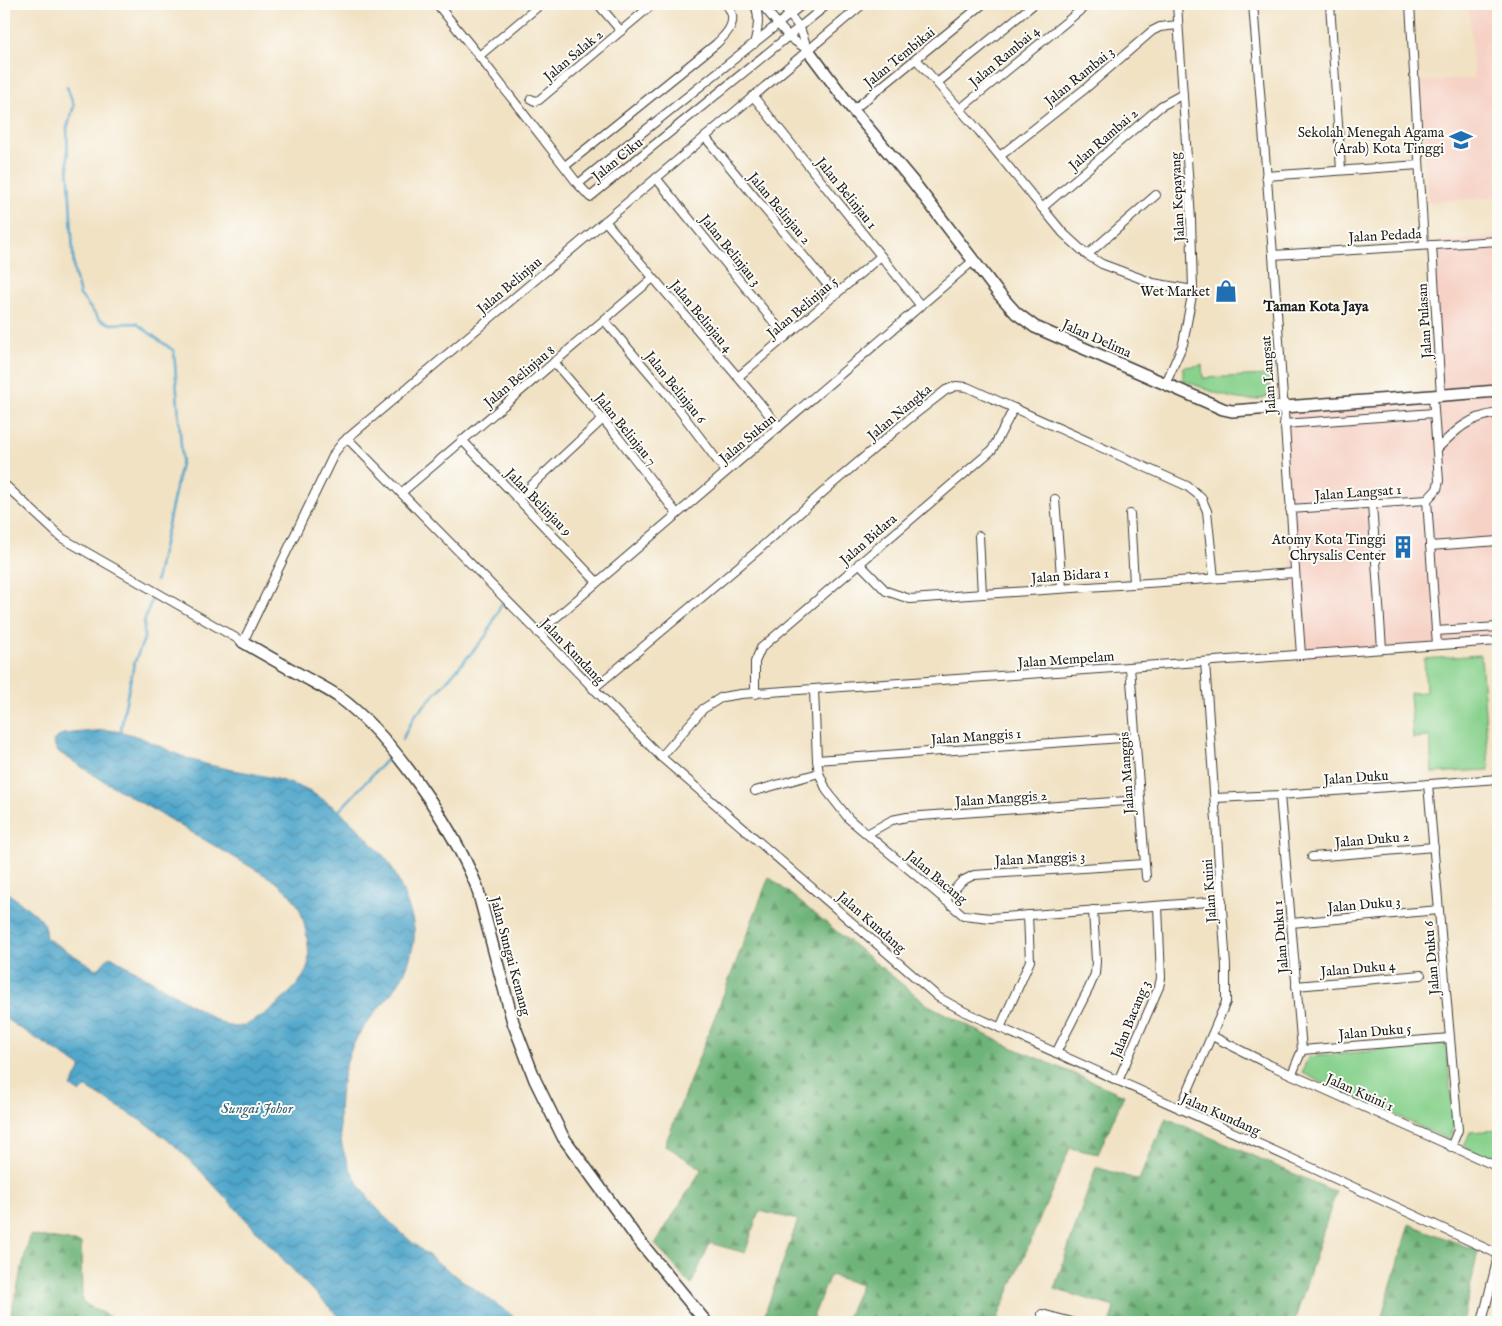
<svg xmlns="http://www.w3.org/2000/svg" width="1502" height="1326" font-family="'IM FELL English',serif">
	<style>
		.built { fill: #f6d1c5 }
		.green { fill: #89d28e; stroke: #527755 }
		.forest { fill: url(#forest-firs); stroke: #45684a }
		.water { fill: url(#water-waves); stroke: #346073 }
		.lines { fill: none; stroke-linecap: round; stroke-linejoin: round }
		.stream { stroke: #4da5ca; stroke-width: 2.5 }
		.street-casing { stroke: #3c3a35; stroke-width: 10 }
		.secondary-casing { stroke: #3c3a35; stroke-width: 14 }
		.street { stroke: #fff; stroke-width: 8 }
		.secondary { stroke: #fff; stroke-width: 11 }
		.labels { text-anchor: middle; stroke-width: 4; stroke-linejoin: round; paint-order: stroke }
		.street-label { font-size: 14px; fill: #1c1c1c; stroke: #fdfcf7 }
		.poi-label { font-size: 14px; fill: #1c1c1c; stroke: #fdfcf7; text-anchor: end }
		.neighbourhood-label { font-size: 15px; font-weight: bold; fill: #1c1c1c; stroke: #fdfcf7 }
		.water-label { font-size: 15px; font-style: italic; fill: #346073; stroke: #fdfcf7 }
	</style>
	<defs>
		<pattern id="forest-firs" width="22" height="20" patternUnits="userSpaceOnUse" patternTransform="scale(1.25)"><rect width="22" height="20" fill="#6eb479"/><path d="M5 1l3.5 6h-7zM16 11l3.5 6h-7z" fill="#5a9262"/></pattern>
		<pattern id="water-waves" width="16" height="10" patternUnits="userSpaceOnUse" patternTransform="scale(1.25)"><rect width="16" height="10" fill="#4da5ca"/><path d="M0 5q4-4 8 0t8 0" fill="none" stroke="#3f86a3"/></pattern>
	</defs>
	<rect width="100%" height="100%" fill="#fdfcf7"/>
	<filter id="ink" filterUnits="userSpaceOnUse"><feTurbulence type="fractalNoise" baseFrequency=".02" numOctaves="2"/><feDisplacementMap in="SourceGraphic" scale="10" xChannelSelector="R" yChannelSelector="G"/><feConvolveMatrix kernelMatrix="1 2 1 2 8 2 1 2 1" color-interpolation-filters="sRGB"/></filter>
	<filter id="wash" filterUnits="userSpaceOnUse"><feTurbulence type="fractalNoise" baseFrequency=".0096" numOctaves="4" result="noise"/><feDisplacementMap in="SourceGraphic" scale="20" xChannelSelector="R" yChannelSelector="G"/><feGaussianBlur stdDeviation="1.12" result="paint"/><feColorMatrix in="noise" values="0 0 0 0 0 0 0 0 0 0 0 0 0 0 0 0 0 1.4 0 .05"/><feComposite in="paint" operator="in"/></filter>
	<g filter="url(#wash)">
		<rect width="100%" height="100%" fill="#f1e2c4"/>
		<!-- built -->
		<g class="built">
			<polygon points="1469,4 1498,4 1498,197 1428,202 1420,82 1474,78"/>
			<polygon points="1498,237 1498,644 1298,658 1280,402 1438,391 1429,242"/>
		</g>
		<!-- green -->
		<g class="green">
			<path d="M1202 365 1203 378 1269 375 1271 394C1245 410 1208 389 1183 380V367Z"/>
			<polygon points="1481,655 1489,770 1432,773 1430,737 1413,738 1410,693 1426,692 1424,659"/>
			<polygon points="1446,1044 1454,1128 1449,1140 1302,1073 1308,1057"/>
			<polygon points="1498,1130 1498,1163 1464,1147 1470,1132"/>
		</g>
		<!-- forest -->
		<g class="forest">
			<polygon points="769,877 928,1005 1004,1044 1124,1095 1098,1154 1070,1148 996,1322 845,1322 861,1285 830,1275 811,1322 762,1322 798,1220 759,1211 745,1253 710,1243 691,1285 655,1244 702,1169 665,1145"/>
			<polygon points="1166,1118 1336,1192 1294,1322 1110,1322 1114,1307 1054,1289 1096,1167 1139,1180"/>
			<polygon points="1409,1224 1478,1251 1463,1322 1380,1322"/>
			<polygon points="30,1235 81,1243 82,1302 119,1322 9,1322"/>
		</g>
		<!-- water -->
		<path class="water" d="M105 730C138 731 161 749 192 760 225 771 260 772 292 784 326 796 353 821 376 848 381 853 387 858 390 865 396 875 401 886 405 897 410 911 416 925 414 940 407 986 385 997 361 1031 340 1062 333 1121 345 1156 370 1227 464 1279 521 1322H344L306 1284 197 1167 172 1143 142 1121 87 1088H85L80 1093 71 1087 80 1069V1066L4 1018V890L39 917 44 924 46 938 96 969 99 968 110 956 114 958 220 1022C227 1025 234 1029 242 1026 262 1020 299 989 307 969 312 957 305 922 300 910 295 898 284 889 275 881L102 780 57 751 53 741 63 734Z"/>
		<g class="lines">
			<!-- stream -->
			<g class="stream">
				<polyline points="67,87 74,106 67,128 68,163 74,271 80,295 99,319 111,324 136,323 174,351 182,459 156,581"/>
				<polyline points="121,730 124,711 134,664 144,639 144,622 152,598"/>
				<polyline points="402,740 415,715 438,691 486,636 502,603"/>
				<polyline points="338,812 388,758"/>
			</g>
		</g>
	</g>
	<g filter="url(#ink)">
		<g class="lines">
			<defs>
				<g id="street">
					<polyline points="437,4 479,56 578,184"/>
					<polyline points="598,4 621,31"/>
					<polyline points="761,4 789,37 808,50"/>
					<polyline points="781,4 800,28 808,50"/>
					<polyline points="803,4 578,184 590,197 828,4"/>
					<polyline points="1253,4 1273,255 1301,655"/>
					<polyline points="1330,4 1341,170"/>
					<polyline points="1410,4 1424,245"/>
					<path d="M754 44C758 29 760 18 755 4"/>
					<polyline points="479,56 541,4"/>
					<polyline points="916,59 979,131 1063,233 1087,255 1102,264 1153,283 1193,290"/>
					<polyline points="937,83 1034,4"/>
					<polyline points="753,96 921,306"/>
					<polyline points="531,99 535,101 539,100 653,4"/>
					<polyline points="960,109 1088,4"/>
					<polyline points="853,110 983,4"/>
					<polyline points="705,137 836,295"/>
					<polyline points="1000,156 1086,88 1152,31 1160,27 1178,25"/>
					<path d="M565 166 716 44C728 33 740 20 726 4"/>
					<polyline points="1266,176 1419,165"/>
					<polyline points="656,178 786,337"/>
					<polyline points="1042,208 1161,106 1183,94"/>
					<polyline points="605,221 759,402 779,427"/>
					<polyline points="1432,245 1441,396"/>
					<polyline points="1087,255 1156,195"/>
					<polyline points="1273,255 1498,241"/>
					<polyline points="604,320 668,395 726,472"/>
					<polyline points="554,362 618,437 677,514"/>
					<polyline points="738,377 881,256"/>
					<polyline points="1165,385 1183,344 1193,290 1191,220 1177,4"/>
					<polyline points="1433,396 1439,481 1437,489 1427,500 1437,645"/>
					<polyline points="1284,424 1434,413"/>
					<polyline points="347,438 661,757 938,997 965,1012 1297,1161 1498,1254"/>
					<polyline points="462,440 597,582"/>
					<path d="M1437 449C1457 429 1469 417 1498 413"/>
					<polyline points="4,484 62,538 243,642 335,452 343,442 863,4"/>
					<polyline points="401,493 653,278"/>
					<polyline points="518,498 603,419"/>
					<polyline points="1055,499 1062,588"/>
					<polyline points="1372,504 1382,649"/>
					<polyline points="1290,509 1427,500"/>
					<polyline points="1130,514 1134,583"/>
					<polyline points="979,536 982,594"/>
					<polyline points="1430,546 1498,541"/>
					<polyline points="859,563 886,591 910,599 1295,573"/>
					<polyline points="1436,631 1498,627"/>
					<polyline points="538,633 973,261"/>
					<polyline points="1130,667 1146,877"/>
					<polyline points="593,689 757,551 830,486 915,414 946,390 956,386 967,387 1187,486 1201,497 1207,511 1214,578"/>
					<polyline points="814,690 817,760 819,773 827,791 849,819 963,915 991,918 1222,901"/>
					<polyline points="755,694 755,662 761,648 992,450 1014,408"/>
					<polyline points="661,757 703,709 722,697 741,694 1498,641"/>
					<polyline points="817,760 1136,737"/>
					<polyline points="1428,784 1458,1130 1451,1147"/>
					<polyline points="755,791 819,773"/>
					<polyline points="1280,795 1302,1050 1292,1074"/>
					<polyline points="1215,798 1280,795 1498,779"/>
					<polyline points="867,834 892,820 907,817 1140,800"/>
					<polyline points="1312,857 1434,847"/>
					<polyline points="945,900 962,881 974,875 1145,864"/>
					<polyline points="1291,923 1439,910"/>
					<polyline points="1296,986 1421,975"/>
					<polyline points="1000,1028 1030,961 1028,915"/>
					<polyline points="1212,1036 1270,1065 1498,1167"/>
					<polyline points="1302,1050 1450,1038"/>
					<polyline points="1056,1053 1089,988 1095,974 1096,961 1093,910"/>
					<polyline points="1118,1081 1159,987 1161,978 1158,906"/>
					<polyline points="1180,1109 1226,1002 1226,966 1205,662"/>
					<polyline points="1042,1314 1072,1322"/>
					<polyline points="1482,1322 1498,1257"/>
				</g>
				<g id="secondary">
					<polyline points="808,50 853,110 914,183 999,294 1016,313 1035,327 1223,409 1232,411 1498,391"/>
					<path d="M243 642C264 654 285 666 306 678 317 684 329 690 339 697 393 737 452 826 477 887L513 1022 535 1080 563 1137 636 1237 706 1322"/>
				</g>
			</defs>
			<!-- street casing -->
			<use href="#street" class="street-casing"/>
			<!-- secondary casing -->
			<use href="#secondary" class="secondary-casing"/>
			<!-- street -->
			<use href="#street" class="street"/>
			<!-- secondary -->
			<use href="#secondary" class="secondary"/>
		</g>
	</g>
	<!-- icons -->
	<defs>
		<symbol id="school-bare" viewBox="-9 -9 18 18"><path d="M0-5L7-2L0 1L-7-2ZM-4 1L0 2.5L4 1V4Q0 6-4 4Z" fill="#1f6fb2" stroke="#fdfcf7" stroke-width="2.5" paint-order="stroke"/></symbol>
		<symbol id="shop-bare" viewBox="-9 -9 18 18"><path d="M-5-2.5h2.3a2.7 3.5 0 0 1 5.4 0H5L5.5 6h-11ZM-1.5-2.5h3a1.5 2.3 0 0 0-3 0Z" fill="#1f6fb2" stroke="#fdfcf7" stroke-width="2.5" paint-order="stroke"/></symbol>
		<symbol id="building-bare" viewBox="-9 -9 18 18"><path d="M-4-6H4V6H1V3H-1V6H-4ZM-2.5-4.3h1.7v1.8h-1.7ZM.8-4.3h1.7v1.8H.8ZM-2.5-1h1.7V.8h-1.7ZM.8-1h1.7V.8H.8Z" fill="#1f6fb2" stroke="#fdfcf7" stroke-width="2.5" paint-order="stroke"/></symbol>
	</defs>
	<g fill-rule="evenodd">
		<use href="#school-bare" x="1445" y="124" width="32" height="32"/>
		<use href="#shop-bare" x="1210" y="275" width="32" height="32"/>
		<use href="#building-bare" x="1387" y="531" width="32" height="32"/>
	</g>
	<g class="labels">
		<!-- street labels -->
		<g class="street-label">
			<text transform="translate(573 55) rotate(-40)" y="5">Jalan Salak 2</text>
			<text transform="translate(1004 56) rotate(-40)" y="5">Jalan Rambai 4</text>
			<text transform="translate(899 57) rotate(-39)" y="5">Jalan Tembikai</text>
			<text transform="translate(1079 76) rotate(-39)" y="5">Jalan Rambai 3</text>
			<text transform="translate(1103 139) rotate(-41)" y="5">Jalan Rambai 2</text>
			<text transform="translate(617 159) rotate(-39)" y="5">Jalan Ciku</text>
			<text transform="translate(847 193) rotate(51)" y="5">Jalan Belinjau 1</text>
			<text transform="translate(1177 197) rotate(-93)" y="5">Jalan Kepayang</text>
			<text transform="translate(780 208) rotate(50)" y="5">Jalan Belinjau 2</text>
			<text transform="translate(1385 235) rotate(-3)" y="5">Jalan Pedada</text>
			<text transform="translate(731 250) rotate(51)" y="5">Jalan Belinjau 3</text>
			<text transform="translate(509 285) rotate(-40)" y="5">Jalan Belinjau</text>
			<text transform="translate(802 307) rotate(-40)" y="5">Jalan Belinjau 5</text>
			<text transform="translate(702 316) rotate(50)" y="5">Jalan Belinjau 4</text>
			<text transform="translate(1424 321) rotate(-94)" y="5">Jalan Pulasan</text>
			<text transform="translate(1097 338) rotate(24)" y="5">Jalan Delima</text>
			<text transform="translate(1268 375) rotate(-94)" y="5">Jalan Langsat</text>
			<text transform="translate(519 376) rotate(-40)" y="5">Jalan Belinjau 8</text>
			<text transform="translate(676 387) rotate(51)" y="5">Jalan Belinjau 6</text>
			<text transform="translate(899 412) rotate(-40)" y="5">Jalan Nangka</text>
			<text transform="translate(626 429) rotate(51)" y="5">Jalan Belinjau 7</text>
			<text transform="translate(747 438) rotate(-40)" y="5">Jalan Sukun</text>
			<text transform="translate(1358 492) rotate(-4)" y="5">Jalan Langsat 1</text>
			<text transform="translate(539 502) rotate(46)" y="5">Jalan Belinjau 9</text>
			<text transform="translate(868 539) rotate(-41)" y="5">Jalan Bidara</text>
			<text transform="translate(1070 575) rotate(-4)" y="5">Jalan Bidara 1</text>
			<text transform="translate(573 651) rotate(46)" y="5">Jalan Kundang</text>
			<text transform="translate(1066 659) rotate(-4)" y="5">Jalan Mempelam</text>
			<text transform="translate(976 736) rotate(-4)" y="5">Jalan Manggis 1</text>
			<text transform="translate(1126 773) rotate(-94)" y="5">Jalan Manggis</text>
			<text transform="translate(1356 777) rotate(-4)" y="5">Jalan Duku</text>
			<text transform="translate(1001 798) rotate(-4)" y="5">Jalan Manggis 2</text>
			<text transform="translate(1372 839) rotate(-5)" y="5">Jalan Duku 2</text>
			<text transform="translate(1040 858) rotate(-3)" y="5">Jalan Manggis 3</text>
			<text transform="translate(937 877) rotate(40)" y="5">Jalan Bacang</text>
			<text transform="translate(1209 891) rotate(-94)" y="5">Jalan Kuini</text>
			<text transform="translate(1364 904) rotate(-5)" y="5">Jalan Duku 3</text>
			<text transform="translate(872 922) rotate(41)" y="5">Jalan Kundang</text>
			<text transform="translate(1280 937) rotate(-95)" y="5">Jalan Duku 1</text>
			<text transform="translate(511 956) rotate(75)" y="5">Jalan Sungai Kemang</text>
			<text transform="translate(1431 958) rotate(-95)" y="5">Jalan Duku 6</text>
			<text transform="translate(1358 968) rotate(-5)" y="5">Jalan Duku 4</text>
			<text transform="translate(1130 1019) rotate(-68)" y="5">Jalan Bacang 3</text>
			<text transform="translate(1375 1031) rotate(-5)" y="5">Jalan Duku 5</text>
			<text transform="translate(1360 1092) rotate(24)" y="5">Jalan Kuini 1</text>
			<text transform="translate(1221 1114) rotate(24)" y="5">Jalan Kundang</text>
		</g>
		<!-- poi labels -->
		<g class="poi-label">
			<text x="1444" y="137">Sekolah Menegah Agama<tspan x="1444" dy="16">(Arab) Kota Tinggi</tspan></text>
			<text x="1210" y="296">Wet Market</text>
			<text x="1386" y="544">Atomy Kota Tinggi<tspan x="1386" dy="16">Chrysalis Center</tspan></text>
		</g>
		<!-- neighbourhood labels -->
		<g class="neighbourhood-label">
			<text x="1316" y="311">Taman Kota Jaya</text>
		</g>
		<!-- water labels -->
		<g class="water-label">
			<text x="257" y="1113">Sungai Johor</text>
		</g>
	</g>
	<!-- margin -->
	<rect width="1502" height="1326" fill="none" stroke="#fdfcf7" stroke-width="20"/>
</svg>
